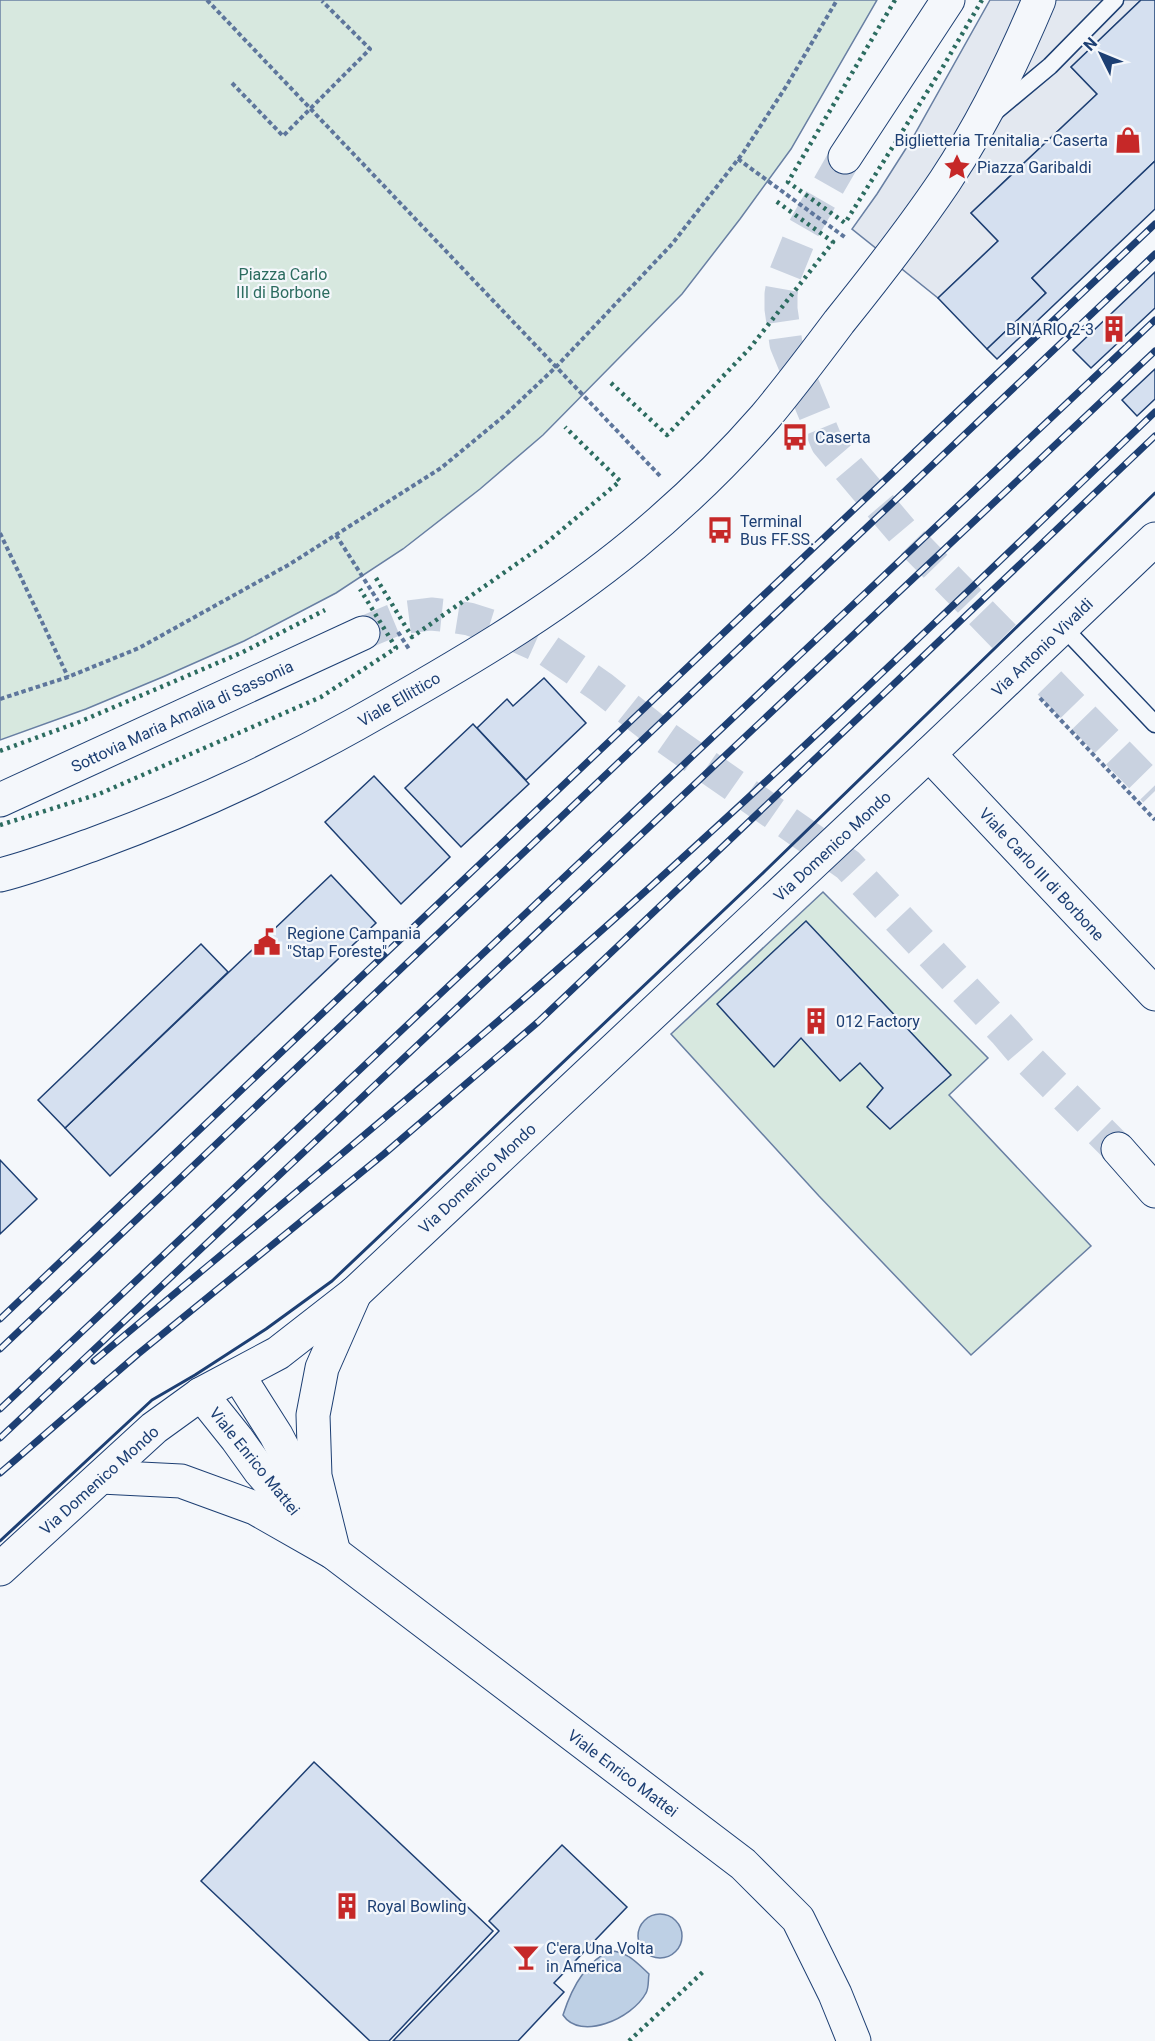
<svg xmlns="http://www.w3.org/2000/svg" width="1155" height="2041" font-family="Roboto,sans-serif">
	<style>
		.green { fill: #d7e8df; stroke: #687fa3; stroke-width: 1.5 }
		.parking { fill: #e3e8f0; stroke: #687fa3; stroke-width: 1.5 }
		.water { fill: #bed0e5; stroke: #687fa3; stroke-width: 1.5 }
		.building { fill: #d5e0f0; stroke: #1d3f73; stroke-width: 1.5 }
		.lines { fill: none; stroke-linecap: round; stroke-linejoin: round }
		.secondary-tunnel { stroke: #c9d2e0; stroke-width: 33; stroke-dasharray: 33 16; stroke-linecap: butt }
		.lane-casing { stroke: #1d3f73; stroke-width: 19 }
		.street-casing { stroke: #1d3f73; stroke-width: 35 }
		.secondary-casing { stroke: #1d3f73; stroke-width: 35 }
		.path { stroke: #5e769c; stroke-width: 4; stroke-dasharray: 4.5 3; stroke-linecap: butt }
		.lane { stroke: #f4f7fb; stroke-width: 16 }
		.street { stroke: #f4f7fb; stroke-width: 33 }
		.secondary { stroke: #f4f7fb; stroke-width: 33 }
		.rail-casing { stroke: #1d3f73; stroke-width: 7 }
		.rail { stroke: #f4f7fb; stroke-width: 4.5; stroke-dasharray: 14; stroke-linecap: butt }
		.hedge { stroke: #2c6c60; stroke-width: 4.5; stroke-dasharray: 3 4.5; stroke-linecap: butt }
		.wall { stroke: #1d3f73; stroke-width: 3 }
		.labels { text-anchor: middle; stroke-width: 4.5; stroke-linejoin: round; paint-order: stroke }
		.poi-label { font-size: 16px; fill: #1d3f73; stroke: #f4f7fb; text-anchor: start }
		.park-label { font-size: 16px; fill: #2c6c60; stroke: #f4f7fb }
		.street-label { font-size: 16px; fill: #1d3f73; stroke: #f4f7fb }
	</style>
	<rect width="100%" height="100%" fill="#f4f7fb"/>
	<!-- green -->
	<g class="green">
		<polygon points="0,0 877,0 791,149 740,219 682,294 543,435 480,489 403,549 336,593 244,641 165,676 86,709 0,740"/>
		<polygon points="823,892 988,1058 949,1095 1091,1246 971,1355 819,1196 671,1034"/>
	</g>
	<!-- parking -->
	<polygon class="parking" points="990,0 1141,0 1071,67 1097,94 971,213 998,241 938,298 852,229 877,194 912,139"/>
	<!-- water -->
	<g class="water">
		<circle cx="660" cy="1936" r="22"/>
		<path d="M610 1951C627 1951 637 1963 649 1974 648 1980 649 1988 646 1993 632 2019 580 2041 563 2015 571 1990 585 1962 610 1951Z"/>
	</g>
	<!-- building -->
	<g class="building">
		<polygon points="1141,0 1155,0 1155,161 1032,278 1046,293 987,349 938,298 998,241 971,213 1097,94 1071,67"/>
		<polygon points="1155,161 1155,209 997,359 987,349 1046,293 1032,278"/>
		<polygon points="1155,272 1155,308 1091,368 1073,350"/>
		<polygon points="1155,369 1155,399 1137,416 1122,400"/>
		<polygon points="544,678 586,723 526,780 477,728 507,699 513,706"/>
		<polygon points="473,724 529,784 461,847 405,788"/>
		<polygon points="374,776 450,857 401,904 325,822"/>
		<polygon points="331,875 376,923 110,1176 65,1128"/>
		<polygon points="806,921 951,1075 890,1129 867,1107 883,1088 860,1063 840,1081 801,1038 774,1067 717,1004"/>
		<polygon points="201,944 228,972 65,1128 38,1100"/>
		<polygon points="0,1160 37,1199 0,1234"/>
		<polygon points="314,1762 493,1931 389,2041 370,2041 201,1881"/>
		<polygon points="562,1845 627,1907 554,1983 564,1992 518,2041 393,2041 499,1931 489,1921"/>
	</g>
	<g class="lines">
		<!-- secondary-tunnel -->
		<g class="secondary-tunnel">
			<polyline points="845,157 803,230 784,277 781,294 781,309 786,344 827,443 906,536 1155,791"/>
			<polyline points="363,633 399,618 431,614 450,616 469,619 504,630 546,649 601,687 659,733 848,865 1006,1033 1029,1060 1118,1149"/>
		</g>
		<defs>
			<g id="lane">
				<polyline points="996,111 1050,66 1115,0"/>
				<polyline points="1063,627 1155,724"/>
			</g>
			<g id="street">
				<polyline points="238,1375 276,1435 311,1502"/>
				<polyline points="201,1394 237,1439 260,1471 312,1530"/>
				<polyline points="101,1477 181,1481 255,1508 334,1553 743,1864 798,1919 835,1994 854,2041"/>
				<polyline points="334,1553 315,1476 313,1415 322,1368 355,1293"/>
			</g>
			<g id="secondary">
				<polyline points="845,157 948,0"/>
				<polyline points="929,754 1155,994"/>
				<polyline points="0,800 363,633"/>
				<path d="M0 875C32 867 63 855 94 844 184 811 272 771 356 724 452 670 549 614 634 544 681 505 725 463 765 417 791 386 815 354 839 322 876 276 912 230 945 181 982 125 1013 62 1039 0"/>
				<polyline points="1118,1149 1155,1191"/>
				<polyline points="0,1569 154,1428 201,1394 278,1353 355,1293 929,754 1155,539"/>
			</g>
		</defs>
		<!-- lane casing -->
		<use href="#lane" class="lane-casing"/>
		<!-- street casing -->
		<use href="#street" class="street-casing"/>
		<!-- secondary casing -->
		<use href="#secondary" class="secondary-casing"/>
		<!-- path -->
		<g class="path">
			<polyline points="207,0 660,476"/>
			<polyline points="232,83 283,136 370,49 322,1"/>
			<polyline points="738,159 846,238"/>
			<polyline points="0,533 68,677"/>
			<polyline points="336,535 378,601"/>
			<polyline points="398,632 409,649"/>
			<polyline points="1040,698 1155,820"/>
			<polyline points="0,699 68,677 139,648 290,564 441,468 504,416 556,367 672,244 743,153 787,85 837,0"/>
		</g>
		<!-- lane -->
		<use href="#lane" class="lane"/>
		<!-- street -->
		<use href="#street" class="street"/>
		<!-- secondary -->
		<use href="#secondary" class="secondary"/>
		<defs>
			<g id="rail">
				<polyline points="0,1319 1155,224"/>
				<polyline points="0,1349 1155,254"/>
				<path d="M94 1361C244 1235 396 1111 543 982 753 799 954 605 1155 412"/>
				<polyline points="0,1409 1155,320"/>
				<polyline points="0,1438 1155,351"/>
				<polyline points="0,1473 138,1354 384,1154 538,1022 1155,436"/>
			</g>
		</defs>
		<!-- rail casing -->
		<use href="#rail" class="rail-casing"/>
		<!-- rail -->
		<use href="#rail" class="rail"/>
		<!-- hedge -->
		<g class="hedge">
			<polyline points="895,0 788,182 845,223 944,65 982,0"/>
			<polyline points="611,383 667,435 750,348 833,242 776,201"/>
			<polyline points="376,578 412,637 545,544 620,481 565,427"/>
			<polyline points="0,751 79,722 243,652 325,610"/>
			<polyline points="0,825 99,794 321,697 396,648 360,589"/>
			<polyline points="629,2041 705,1970"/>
		</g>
		<!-- wall -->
		<polyline class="wall" points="0,1541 152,1400 195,1375 266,1329 332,1281 765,871 1155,493"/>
	</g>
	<!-- icons -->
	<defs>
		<symbol id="shop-bare" viewBox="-9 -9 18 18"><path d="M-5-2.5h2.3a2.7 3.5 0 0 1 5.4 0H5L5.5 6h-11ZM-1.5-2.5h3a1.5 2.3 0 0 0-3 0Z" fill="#c62828" stroke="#f4f7fb" stroke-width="2.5" paint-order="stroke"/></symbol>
		<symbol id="sight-bare" viewBox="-9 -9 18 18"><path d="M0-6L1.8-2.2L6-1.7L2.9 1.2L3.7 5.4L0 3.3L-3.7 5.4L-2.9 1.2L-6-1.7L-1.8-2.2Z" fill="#c62828" stroke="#f4f7fb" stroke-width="2.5" paint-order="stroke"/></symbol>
		<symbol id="building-bare" viewBox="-9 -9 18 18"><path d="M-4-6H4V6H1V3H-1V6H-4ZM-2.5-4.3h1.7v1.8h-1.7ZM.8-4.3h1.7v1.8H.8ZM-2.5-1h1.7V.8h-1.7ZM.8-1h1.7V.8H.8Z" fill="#c62828" stroke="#f4f7fb" stroke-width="2.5" paint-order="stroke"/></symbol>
		<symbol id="bus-bare" viewBox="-9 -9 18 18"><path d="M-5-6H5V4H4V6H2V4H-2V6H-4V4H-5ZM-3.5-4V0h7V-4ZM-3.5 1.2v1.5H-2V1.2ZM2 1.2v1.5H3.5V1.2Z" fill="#c62828" stroke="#f4f7fb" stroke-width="2.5" paint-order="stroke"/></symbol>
		<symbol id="civic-bare" viewBox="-9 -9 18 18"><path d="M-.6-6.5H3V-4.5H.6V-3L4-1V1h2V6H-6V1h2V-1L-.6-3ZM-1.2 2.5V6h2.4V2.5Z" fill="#c62828" stroke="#f4f7fb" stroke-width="2.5" paint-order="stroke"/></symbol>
		<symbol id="bar-bare" viewBox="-9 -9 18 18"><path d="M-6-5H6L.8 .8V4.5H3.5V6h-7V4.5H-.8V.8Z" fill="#c62828" stroke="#f4f7fb" stroke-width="2.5" paint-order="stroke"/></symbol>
	</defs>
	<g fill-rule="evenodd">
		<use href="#shop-bare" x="1109" y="121" width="38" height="38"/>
		<use href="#sight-bare" x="938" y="148" width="38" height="38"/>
		<use href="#building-bare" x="1095" y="310" width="38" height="38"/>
		<use href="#bus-bare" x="776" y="418" width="38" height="38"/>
		<use href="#bus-bare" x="701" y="511" width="38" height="38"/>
		<use href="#civic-bare" x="248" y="923" width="38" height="38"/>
		<use href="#building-bare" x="797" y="1002" width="38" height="38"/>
		<use href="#building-bare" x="328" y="1887" width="38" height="38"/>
		<use href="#bar-bare" x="507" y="1938" width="38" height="38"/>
	</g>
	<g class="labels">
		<!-- poi labels -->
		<g class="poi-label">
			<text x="1108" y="146" text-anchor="end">Biglietteria Trenitalia - Caserta</text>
			<text x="977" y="173">Piazza Garibaldi</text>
			<text x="1094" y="335" text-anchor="end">BINARIO 2-3</text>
			<text x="815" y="443">Caserta</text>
			<text x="740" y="527">Terminal<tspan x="740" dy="18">Bus FF.SS.</tspan></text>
			<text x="287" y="939">Regione Campania<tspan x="287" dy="18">"Stap Foreste"</tspan></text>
			<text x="836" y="1027">012 Factory</text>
			<text x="367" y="1912">Royal Bowling</text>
			<text x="546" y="1954">C'era Una Volta<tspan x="546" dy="18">in America</tspan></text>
		</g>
		<!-- park labels -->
		<g class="park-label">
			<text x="283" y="280">Piazza Carlo<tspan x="283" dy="18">III di Borbone</tspan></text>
		</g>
		<!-- street labels -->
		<g class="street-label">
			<text transform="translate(1042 647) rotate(-44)" y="6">Via Antonio Vivaldi</text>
			<text transform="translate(399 699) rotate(-30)" y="6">Viale Ellittico</text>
			<text transform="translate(182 716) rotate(-25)" y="6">Sottovia Maria Amalia di Sassonia</text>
			<text transform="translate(832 846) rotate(-43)" y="6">Via Domenico Mondo</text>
			<text transform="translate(1042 874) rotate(47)" y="6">Viale Carlo III di Borbone</text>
			<text transform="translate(477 1178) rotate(-43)" y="6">Via Domenico Mondo</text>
			<text transform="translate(255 1461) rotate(51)" y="6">Viale Enrico Mattei</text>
			<text transform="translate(99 1480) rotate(-42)" y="6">Via Domenico Mondo</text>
			<text transform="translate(623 1773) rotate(37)" y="6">Viale Enrico Mattei</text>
		</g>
	</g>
	<!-- north arrow -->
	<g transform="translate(1101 54) rotate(313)" stroke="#f4f7fb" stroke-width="4.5" paint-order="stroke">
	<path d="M0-4.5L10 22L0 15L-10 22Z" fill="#1d3f73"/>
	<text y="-9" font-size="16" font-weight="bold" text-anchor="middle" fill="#1d3f73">N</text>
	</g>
</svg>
